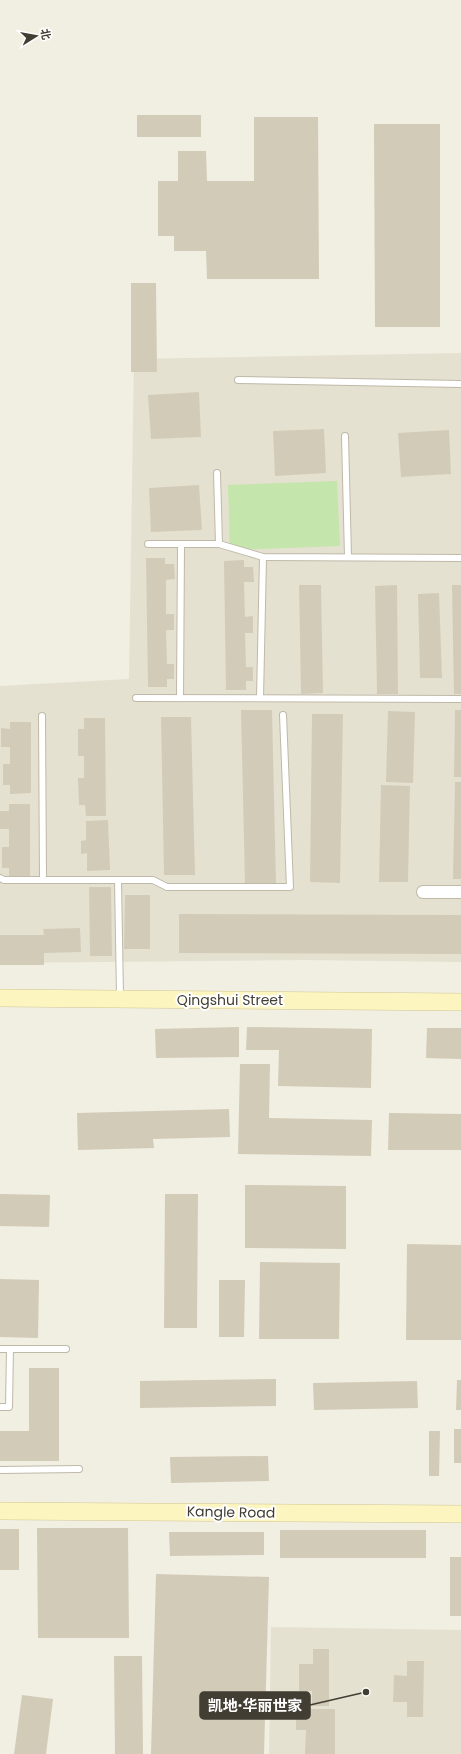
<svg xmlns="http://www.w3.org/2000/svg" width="461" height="1754" font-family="Poppins,'Noto Sans SC',sans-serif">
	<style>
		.residential { fill: #e5e1d0 }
		.green { fill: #c4e5ab }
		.building { fill: #d2cbb8 }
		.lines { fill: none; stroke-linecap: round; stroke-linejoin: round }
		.lane-casing { stroke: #bfb9a8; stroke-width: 8 }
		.street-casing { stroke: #bfb9a8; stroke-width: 14 }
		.secondary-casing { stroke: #d0c793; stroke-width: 18 }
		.lane { stroke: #fff; stroke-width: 6 }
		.street { stroke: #fff; stroke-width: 12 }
		.secondary { stroke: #fdf5c0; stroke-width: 17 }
		.labels { text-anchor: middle; stroke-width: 4; stroke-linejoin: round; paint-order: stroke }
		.street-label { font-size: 14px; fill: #423e33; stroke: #fff }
		.leader { fill: none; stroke: #423e33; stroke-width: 1.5 }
		.callout-dot { fill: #423e33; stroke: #fff; stroke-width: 1.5 }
		.callout { fill: #423e33; stroke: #423e33; stroke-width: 1.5 }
		.callout-label { font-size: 15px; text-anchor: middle; font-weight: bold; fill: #fff }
	</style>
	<rect width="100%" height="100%" fill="#f1eee2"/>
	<!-- residential -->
	<g class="residential">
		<polygon points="461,353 461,962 305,960 0,963 0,686 129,679 134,359"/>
		<polygon points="271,1627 461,1630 461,1754 269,1754"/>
	</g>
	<!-- green -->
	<polygon class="green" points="337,481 340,546 230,550 228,485"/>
	<!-- building -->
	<g class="building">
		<rect x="137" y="115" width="64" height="22"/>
		<polygon points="254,117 318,117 319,279 207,279 206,251 174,251 174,236 158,236 158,181 178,181 178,151 206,151 207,181 254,181"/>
		<polygon points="374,124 440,124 440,327 375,327"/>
		<polygon points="131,283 156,283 157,372 131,372"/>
		<polygon points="199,392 201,437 151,439 148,395"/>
		<polygon points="324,429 326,473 275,476 273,431"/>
		<polygon points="449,430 451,474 401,477 398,433"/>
		<polygon points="199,485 202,530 151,532 149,488"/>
		<polygon points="146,558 165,558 165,564 174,564 175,579 166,580 166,614 174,614 174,630 166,630 167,664 174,664 174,679 167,679 167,687 148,687"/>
		<polygon points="244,560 244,567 253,567 254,582 244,582 245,617 253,616 253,633 245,633 246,667 253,667 253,681 246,681 246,690 226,690 224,561"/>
		<polygon points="299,585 321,585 323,693 301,694"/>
		<polygon points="397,585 398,694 377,694 375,586"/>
		<polygon points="452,585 461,585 461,694 454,694"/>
		<polygon points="439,593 442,678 420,678 418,594"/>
		<polygon points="241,710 272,710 276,884 245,885"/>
		<polygon points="455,710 461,710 461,777 454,777"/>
		<polygon points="388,711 415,712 413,783 386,782"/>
		<polygon points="312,714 343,714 340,883 310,882"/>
		<polygon points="161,717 191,717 195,875 164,875"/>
		<polygon points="84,718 105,718 106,816 86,816 85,805 79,805 78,778 84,778 84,756 78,756 78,729 84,729"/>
		<polygon points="10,722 31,722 31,793 10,794 10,785 3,785 3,764 10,764 10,747 1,747 1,728 10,729"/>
		<polygon points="455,782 461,782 461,879 453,879"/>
		<polygon points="381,785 410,786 408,882 379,882"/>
		<polygon points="9,804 30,804 30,876 9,876 9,868 2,868 2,847 9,847 9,829 0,829 0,811 9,811"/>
		<polygon points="108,820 110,870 87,871 87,853 81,854 81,841 86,840 86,821"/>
		<polygon points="89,887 111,887 112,956 90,956"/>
		<polygon points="125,895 150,895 150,949 124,949"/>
		<polygon points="179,914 461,915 461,954 179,953"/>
		<polygon points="80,928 81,952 44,953 44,965 0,965 0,935 44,935 43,929"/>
		<polygon points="239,1027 239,1057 156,1058 155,1029"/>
		<polygon points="247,1027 372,1029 371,1088 278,1086 279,1050 246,1050"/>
		<polygon points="427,1028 461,1028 461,1059 426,1058"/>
		<polygon points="240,1064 270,1064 269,1118 372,1120 371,1156 238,1154"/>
		<polygon points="229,1109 230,1137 153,1139 154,1148 78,1150 77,1113"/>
		<polygon points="389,1113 461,1114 461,1150 388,1150"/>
		<polygon points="245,1185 346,1186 346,1249 245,1248"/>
		<polygon points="0,1194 50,1195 49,1227 0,1226"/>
		<polygon points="165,1194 198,1194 197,1328 164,1328"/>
		<polygon points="407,1244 461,1245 461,1340 406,1340"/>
		<polygon points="260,1262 340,1263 339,1339 259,1339"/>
		<polygon points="0,1279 39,1280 38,1338 0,1337"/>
		<polygon points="219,1280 245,1280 244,1337 219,1337"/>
		<polygon points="29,1368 59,1368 59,1461 0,1461 0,1431 29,1431"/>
		<polygon points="276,1379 276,1406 140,1408 140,1381"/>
		<polygon points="457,1380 461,1380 461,1410 456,1410"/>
		<polygon points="417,1381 418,1408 314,1410 313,1383"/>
		<rect x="454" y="1429" width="7" height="34"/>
		<polygon points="429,1431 440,1431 439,1476 429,1476"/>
		<polygon points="268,1456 269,1481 171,1483 170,1457"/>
		<polygon points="37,1528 128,1528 129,1638 38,1638"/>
		<rect x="0" y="1529" width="19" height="41"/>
		<rect x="280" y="1530" width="146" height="28"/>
		<polygon points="169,1532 264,1532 264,1555 170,1556"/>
		<rect x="450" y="1557" width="11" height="59"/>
		<polygon points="156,1574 269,1577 264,1754 151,1754"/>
		<polygon points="313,1649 329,1649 329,1706 312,1706 312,1691 299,1691 299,1664 313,1664"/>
		<polygon points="114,1656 142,1656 143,1754 115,1754"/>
		<polygon points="407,1661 424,1661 423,1717 407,1717 407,1702 393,1702 394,1675 407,1676"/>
		<polygon points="22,1695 53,1699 46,1754 14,1754"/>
		<polygon points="296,1709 335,1709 335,1754 305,1754 306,1730 296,1730"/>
	</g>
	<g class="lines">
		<defs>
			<g id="lane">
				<polyline points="238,380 461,384"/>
				<polyline points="345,436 348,557"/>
				<polyline points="217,473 219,544"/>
				<polyline points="148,544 219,544 263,557 461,558"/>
				<polyline points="136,698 461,699"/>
				<polyline points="180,698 181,544"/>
				<polyline points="260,698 263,557"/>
				<polyline points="42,716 43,880"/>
				<polyline points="0,878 4,880 153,880 167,887 290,887 283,715"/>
				<polyline points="118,880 120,997"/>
				<polyline points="0,1349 66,1349"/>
				<polyline points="0,1407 9,1407 10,1349"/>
				<polyline points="0,1470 79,1469"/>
			</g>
			<polyline id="street" points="423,892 461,892"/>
			<g id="secondary">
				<polyline points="0,998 461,1002"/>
				<polyline points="0,1511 461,1514"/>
			</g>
		</defs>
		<!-- lane casing -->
		<use href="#lane" class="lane-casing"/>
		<!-- street casing -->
		<use href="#street" class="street-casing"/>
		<!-- secondary casing -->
		<use href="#secondary" class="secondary-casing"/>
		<!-- lane -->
		<use href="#lane" class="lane"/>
		<!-- street -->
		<use href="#street" class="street"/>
		<!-- secondary -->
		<use href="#secondary" class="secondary"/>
	</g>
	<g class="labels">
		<!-- street labels -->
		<g class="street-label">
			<text x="230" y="1005">Qingshui Street</text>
			<text transform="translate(231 1512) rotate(1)" y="5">Kangle Road</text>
		</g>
	</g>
	<!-- callouts -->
	<path class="leader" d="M366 1692L310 1705"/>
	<circle class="callout-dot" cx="366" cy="1692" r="4"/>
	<rect class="callout" x="200" y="1692" width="110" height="27" rx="4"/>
	<g class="callout-label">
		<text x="255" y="1711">凯地·华丽世家</text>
	</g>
	<!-- north arrow -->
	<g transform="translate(36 36) rotate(79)" stroke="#ffffff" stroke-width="3" paint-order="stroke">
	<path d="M0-3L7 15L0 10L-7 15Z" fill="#423e33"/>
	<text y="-6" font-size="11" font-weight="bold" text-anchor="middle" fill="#423e33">北</text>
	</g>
</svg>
